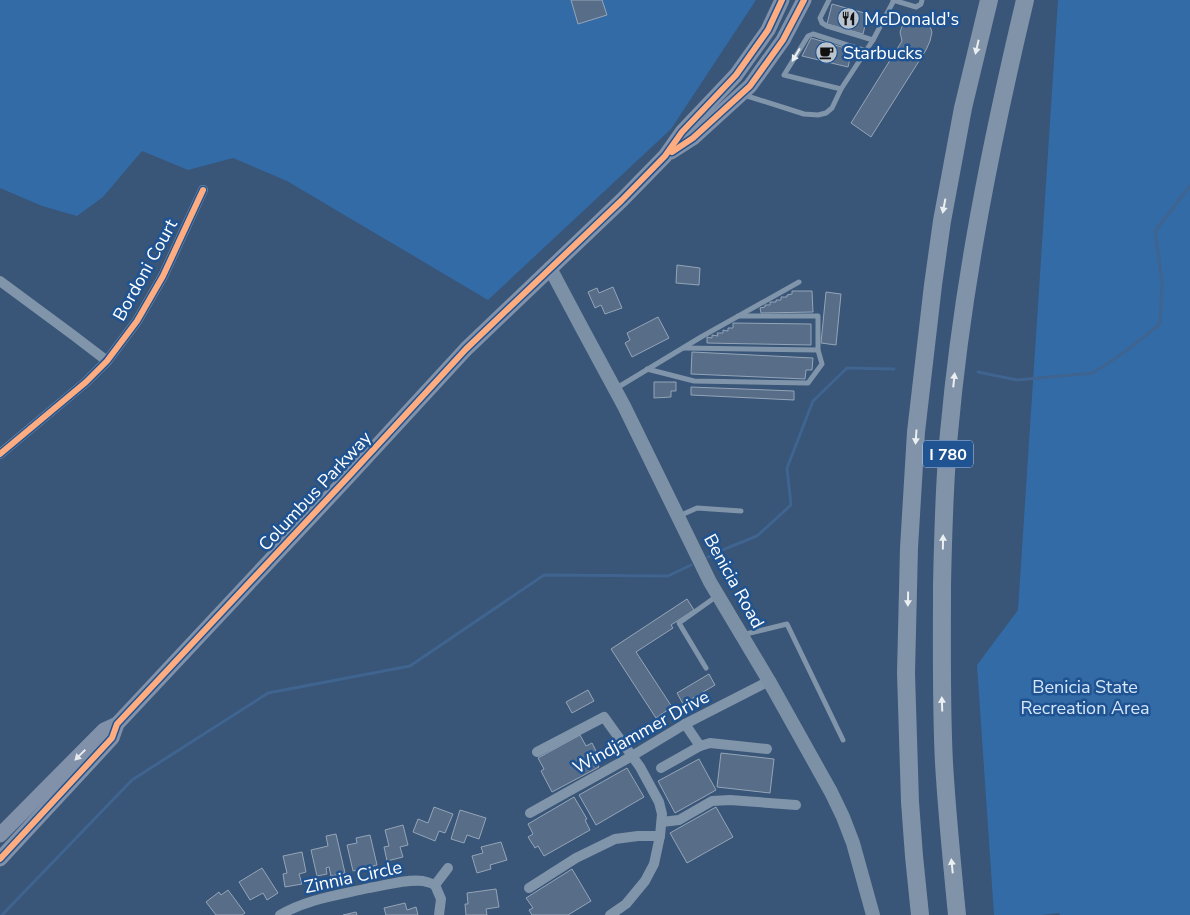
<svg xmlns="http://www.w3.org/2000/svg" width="1190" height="915" font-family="'Nunito Sans',sans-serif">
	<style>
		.green { fill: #336ba7 }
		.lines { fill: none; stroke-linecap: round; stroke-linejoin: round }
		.stream { stroke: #3f6490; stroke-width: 3 }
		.building { fill: #576d88; stroke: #95a5b8 }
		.service { stroke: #8095aa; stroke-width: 5 }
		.minor { stroke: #8095aa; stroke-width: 10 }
		.secondary { stroke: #7c90a6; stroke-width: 14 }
		.primary { stroke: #8091a9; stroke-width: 15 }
		.motorway { stroke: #8093a9; stroke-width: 18 }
		.cycleway-casing { stroke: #1f5391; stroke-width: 9 }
		.cycleway { stroke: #ffac80; stroke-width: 6 }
		.oneway { fill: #eceff2 }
		.oneway2 { fill: #e6e9ee }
		.labels { text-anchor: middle; stroke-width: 5; stroke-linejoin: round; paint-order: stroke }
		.shield { fill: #1f5391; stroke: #bccbde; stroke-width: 1 }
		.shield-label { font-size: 16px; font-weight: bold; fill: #fff }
		.poi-label { font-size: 18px; fill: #fff; stroke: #1f5391; text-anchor: start }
		.street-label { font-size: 18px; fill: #fff; stroke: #1f5391 }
		.park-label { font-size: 18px; fill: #d5e6fa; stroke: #1f5391 }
	</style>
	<rect width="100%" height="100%" fill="#395577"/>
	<!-- green -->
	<g class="green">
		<polygon points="0,0 756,0 671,129 488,300 287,181 233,158 188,170 142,151 103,197 77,216 42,206 0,188"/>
		<polygon points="1058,0 1190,0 1190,915 1060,915 1059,913 1041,915 994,915 977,665 1018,610"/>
	</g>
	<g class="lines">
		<!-- stream -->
		<g class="stream">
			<polyline points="978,372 1017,380 1093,373 1126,351 1160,324 1162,282 1155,231 1190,186"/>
			<polyline points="708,557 727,548 757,536 791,505 787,468 813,401 847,368 894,369"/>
			<polyline points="2,915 132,780 268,693 410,666 544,575 668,576 691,565"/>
		</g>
	</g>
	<!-- building -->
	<g class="building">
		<polygon points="571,0 602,0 607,15 578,24"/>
		<polygon points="832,4 868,14 863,34 827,24"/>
		<polygon points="913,17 921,17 928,21 932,32 930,41 926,50 871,137 851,123 902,41 900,32 903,24"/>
		<polygon points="811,38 852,50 848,67 802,56"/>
		<polygon points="677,265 700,268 699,285 676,283"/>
		<polygon points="613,287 622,308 605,314 601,305 595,308 588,292 597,288 599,293"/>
		<polygon points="792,291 812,291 813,312 761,313 760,308 765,307 765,305 770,305 770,302 776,302 776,300 781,300 781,297 787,297 787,295 792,294"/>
		<polygon points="826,292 841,294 836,345 821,343"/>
		<polygon points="658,317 669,338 632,357 625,343 630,340 627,333"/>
		<polygon points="733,323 811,324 811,345 707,343 707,337 712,338 712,335 718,336 717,333 723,333 723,330 728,331 728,328 733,328"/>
		<polygon points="692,352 813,358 812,370 806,370 805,379 691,374"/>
		<polygon points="654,382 676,382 676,391 671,391 671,397 654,398"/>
		<polygon points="691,387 794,391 794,400 691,395"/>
		<polygon points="687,599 694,610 671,625 673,628 636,652 672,707 656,718 611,649"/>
		<polygon points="709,674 715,685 683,704 677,693"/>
		<polygon points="588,690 594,701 572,713 566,702"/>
		<polygon points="580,735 586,746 592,743 597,753 593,756 599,767 552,792 541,771 544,769 538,758"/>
		<polygon points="721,753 774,759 770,793 717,787"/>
		<polygon points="699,759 716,790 675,813 658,781"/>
		<polygon points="627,768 644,797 596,825 579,795"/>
		<polygon points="574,797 587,819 585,820 590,830 544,856 538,846 535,848 528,837 533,834 528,824"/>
		<polygon points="434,807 453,814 445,833 439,831 435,841 413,832 418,819 428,823"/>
		<polygon points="716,807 733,837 687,863 670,833"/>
		<polygon points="460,810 486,818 479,839 467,835 464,843 451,839"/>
		<polygon points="403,825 408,845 400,847 403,857 387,861 384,847 389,846 385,830"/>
		<polygon points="336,834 345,873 331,876 329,867 326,868 327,874 317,876 311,850 328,846 326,836"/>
		<polygon points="370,835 377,865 353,871 347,845 357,843 356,838"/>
		<polygon points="501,842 507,860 490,865 491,869 477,873 472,856 483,853 481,847"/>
		<polygon points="302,852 306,872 299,874 302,884 285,887 283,874 287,873 283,856"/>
		<polygon points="262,868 278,893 267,900 263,893 250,900 239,882"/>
		<polygon points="572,869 591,901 568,915 532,915 529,910 533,908 526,898"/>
		<polygon points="496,889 499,907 486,909 487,915 466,915 465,904 468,904 467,893"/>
		<polygon points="228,890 245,913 242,915 216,915 206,902 219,892 221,895"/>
		<polygon points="405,903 407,910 416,907 418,915 386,915 384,908"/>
		<polygon points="356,912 357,915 343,915"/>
	</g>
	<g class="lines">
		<!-- service -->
		<g class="service">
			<polyline points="829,0 820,18 822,23 827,26 873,40"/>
			<polyline points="893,0 916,7 921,4 922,0"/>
			<polyline points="841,89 784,75 808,36 813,34 866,51"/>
			<polyline points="744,95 804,114 818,115 826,113 832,108 841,89 873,40 894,0"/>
			<polyline points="684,348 818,350"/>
			<polyline points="647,369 694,381 808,383 822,364 818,350 818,316 738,316"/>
			<polyline points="615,389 701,337 799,282"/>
			<polyline points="679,516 697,508 741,511"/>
			<polyline points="742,635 787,624 843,740"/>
			<polyline points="706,668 679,623 717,596"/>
		</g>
		<!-- minor -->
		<g class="minor">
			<polyline points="0,281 73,335 107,361"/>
			<polyline points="0,454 86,382 107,361 137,321 163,276 203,190"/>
			<polyline points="685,724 700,746"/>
			<polyline points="537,752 604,717 640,767 659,802 662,814 660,836 654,864 645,881 626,904 610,915"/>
			<polyline points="661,768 700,746 710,743 767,749"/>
			<polyline points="530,813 632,756 685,724 769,681"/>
			<polyline points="662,822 679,820 712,801 730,800 796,805"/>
			<polyline points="435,885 448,868"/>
			<polyline points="529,888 576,858 615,839 638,836 660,836"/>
			<path d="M280 915C307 899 339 895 369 888 387 885 406 879 423 881 427 882 431 883 435 885L441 899 439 915"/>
		</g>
		<!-- secondary -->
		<polyline class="secondary" points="550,268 583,330 624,406 710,582 769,681 831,792 843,817 853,843 873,915"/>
		<!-- primary -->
		<g class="primary">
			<polyline points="671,152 693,138 750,86 783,40 804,0"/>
			<polyline points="0,835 104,730 117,724 350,475 466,349 622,200 665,156 682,132 736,75 768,30 782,0"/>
			<polyline points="0,859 112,738 117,724"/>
		</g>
		<!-- motorway -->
		<g class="motorway">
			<polyline points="920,915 914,856 910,802 906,673 909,548 916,432 933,285 942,221 963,108 989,0"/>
			<path d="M957 915C952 864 947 814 944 763 941 704 942 645 942 586 943 535 944 484 949 433 962 287 991 143 1025 0"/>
		</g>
		<defs>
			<g id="cycleway">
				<polyline points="672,152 693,138 750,86 783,40 804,0"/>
				<polyline points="0,454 86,382 107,361 137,321 163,276 203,190"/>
				<polyline points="0,859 112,738 117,724 350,475 466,349 622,200 665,156 682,132 736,75 768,30 782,0"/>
			</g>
		</defs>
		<!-- cycleway casing -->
		<use href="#cycleway" class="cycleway-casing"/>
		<!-- cycleway -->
		<use href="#cycleway" class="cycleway"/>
	</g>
	<!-- one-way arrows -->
	<defs><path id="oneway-solid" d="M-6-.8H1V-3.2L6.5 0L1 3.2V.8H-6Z" transform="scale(1.25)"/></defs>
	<g class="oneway">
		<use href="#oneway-solid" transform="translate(977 47) rotate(103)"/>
		<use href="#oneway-solid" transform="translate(796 55) rotate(121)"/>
		<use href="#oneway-solid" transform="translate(944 206) rotate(101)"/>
		<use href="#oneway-solid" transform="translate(954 380) rotate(-84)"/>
		<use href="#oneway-solid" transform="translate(916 437) rotate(94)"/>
		<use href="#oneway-solid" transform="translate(943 542) rotate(-89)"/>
		<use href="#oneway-solid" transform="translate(908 599) rotate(91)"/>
		<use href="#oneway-solid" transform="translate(942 704) rotate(-92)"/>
		<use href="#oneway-solid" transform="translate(952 866) rotate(-96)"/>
	</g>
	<use class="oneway2" href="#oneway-solid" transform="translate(80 755) rotate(135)"/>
	<!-- icons -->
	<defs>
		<symbol id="restaurant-disc" viewBox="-11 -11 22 22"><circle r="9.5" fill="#bac4cf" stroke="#1f5391"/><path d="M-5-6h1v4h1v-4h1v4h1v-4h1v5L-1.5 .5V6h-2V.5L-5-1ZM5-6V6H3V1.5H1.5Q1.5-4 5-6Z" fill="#111"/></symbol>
		<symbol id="cafe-disc" viewBox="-11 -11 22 22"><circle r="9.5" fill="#bac4cf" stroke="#1f5391"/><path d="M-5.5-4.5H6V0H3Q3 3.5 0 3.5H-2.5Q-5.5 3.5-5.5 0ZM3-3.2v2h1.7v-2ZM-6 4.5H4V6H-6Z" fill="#111"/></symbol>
	</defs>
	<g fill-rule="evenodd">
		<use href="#restaurant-disc" x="836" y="6" width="25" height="25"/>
		<use href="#cafe-disc" x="814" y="40" width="25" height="25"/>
	</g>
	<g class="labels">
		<!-- shield labels -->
		<rect class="shield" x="923" y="440.5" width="50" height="27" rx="4"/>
		<g class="shield-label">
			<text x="948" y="460">I 780</text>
		</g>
		<!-- poi labels -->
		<g class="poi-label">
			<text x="864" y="25">McDonald's</text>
			<text x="843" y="59">Starbucks</text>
		</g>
		<!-- street labels -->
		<g class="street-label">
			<text transform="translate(145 270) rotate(-61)" y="6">Bordoni Court</text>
			<text transform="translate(315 491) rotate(-47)" y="6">Columbus Parkway</text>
			<text transform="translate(734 581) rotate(61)" y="6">Benicia Road</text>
			<text transform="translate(641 732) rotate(-29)" y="6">Windjammer Drive</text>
			<text transform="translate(353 877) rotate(-12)" y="6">Zinnia Circle</text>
		</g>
		<!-- park labels -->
		<g class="park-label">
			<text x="1085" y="693">Benicia State<tspan x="1085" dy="21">Recreation Area</tspan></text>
		</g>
	</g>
</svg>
